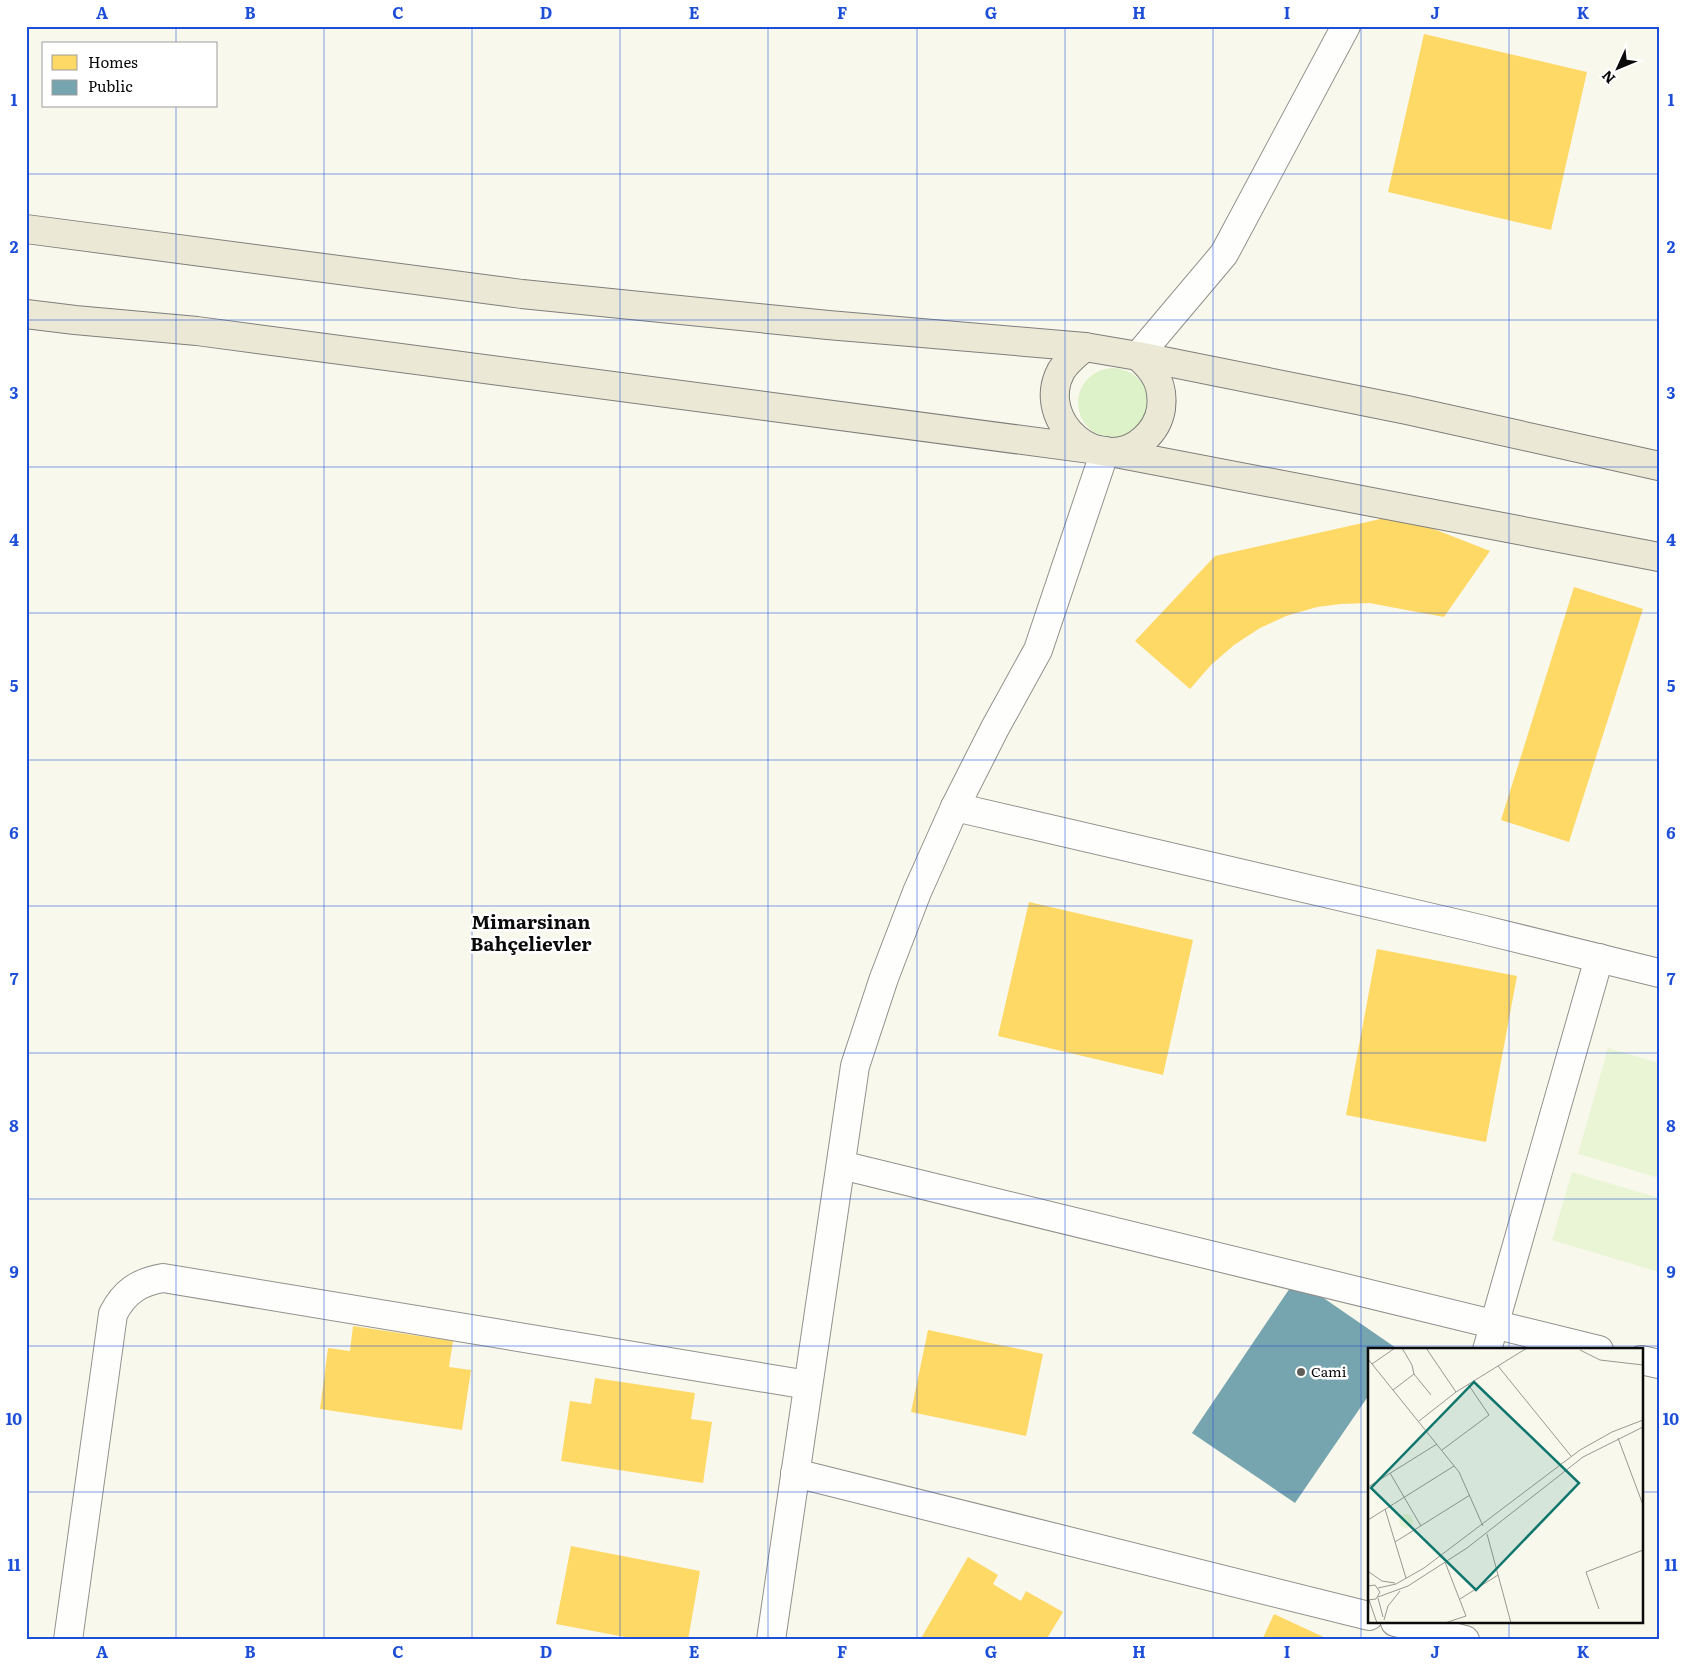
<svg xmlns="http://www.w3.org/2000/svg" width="1685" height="1666" font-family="Literata,serif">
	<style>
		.green { fill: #def2ca }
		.pitch { fill: #e9f5d4 }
		.homes { fill: #ffd966 }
		.public { fill: #76a5af }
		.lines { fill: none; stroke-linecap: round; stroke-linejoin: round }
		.minor-casing { stroke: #92918c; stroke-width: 30 }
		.major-casing { stroke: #7f7e7a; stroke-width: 30 }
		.minor { stroke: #fefefc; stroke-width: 28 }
		.major { stroke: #ebe9d6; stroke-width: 28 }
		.grid { fill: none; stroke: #1d4ed8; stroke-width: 1; stroke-opacity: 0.55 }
		.poi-dot { fill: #5e5d59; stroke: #fff; stroke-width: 2 }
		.labels { text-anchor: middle; stroke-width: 5; stroke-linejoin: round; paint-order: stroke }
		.poi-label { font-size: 14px; fill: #0a0a0a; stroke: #fff; text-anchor: start }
		.district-label { font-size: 19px; font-weight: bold; fill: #0a0a0a; stroke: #fff }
		.inset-road { fill: none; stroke: #999992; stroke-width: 1 }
		.view { fill: #0f766e; fill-opacity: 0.15; stroke: #0f766e; stroke-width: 2.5 }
		.inset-edge { fill: none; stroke: #0a0a0a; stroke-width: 2.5 }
		.neatline { fill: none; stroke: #1d4ed8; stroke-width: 2 }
		.grid-label { font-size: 16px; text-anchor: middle; font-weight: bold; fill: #1d4ed8 }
	</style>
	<rect width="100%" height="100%" fill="#f9f8ed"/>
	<!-- green -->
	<circle class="green" cx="1113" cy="403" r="35"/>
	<!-- pitch -->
	<g class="pitch">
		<polygon points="1608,1048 1659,1063 1659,1178 1578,1154"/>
		<polygon points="1572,1172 1659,1198 1659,1272 1552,1240"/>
	</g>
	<!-- homes -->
	<g class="homes">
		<polygon points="1424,34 1587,72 1551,230 1388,192"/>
		<polygon points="1398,515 1490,551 1444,617 1369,603 1341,604 1317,607 1286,616 1260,628 1234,645 1211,665 1190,689 1135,641 1215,556"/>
		<polygon points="1574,587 1643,609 1569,842 1501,820"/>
		<polygon points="1029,902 1193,940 1163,1075 998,1036"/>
		<polygon points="1377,949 1517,976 1486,1142 1346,1115"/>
		<polygon points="353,1326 453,1341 449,1367 471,1370 462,1430 320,1409 328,1348 350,1351"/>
		<polygon points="928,1330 1043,1354 1026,1436 911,1412"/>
		<polygon points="595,1378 695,1393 691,1419 712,1422 703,1483 561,1461 570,1401 591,1404"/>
		<polygon points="571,1546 700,1571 688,1640 641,1640 556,1624"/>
		<polygon points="968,1557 998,1575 993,1584 1021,1601 1026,1591 1063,1612 1046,1640 920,1640"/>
		<polygon points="1274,1614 1330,1640 1262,1640"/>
	</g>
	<!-- public -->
	<polygon class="public" points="1296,1279 1399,1350 1369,1350 1369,1395 1295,1503 1192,1433"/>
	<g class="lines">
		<defs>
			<g id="minor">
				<polyline points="1138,356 1224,254 1346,26"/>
				<polyline points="955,807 1480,929 1659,973"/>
				<polyline points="841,1165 1599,1350"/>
				<polyline points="1487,1350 1599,958"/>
				<polyline points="1641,1360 1659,1364"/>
				<polyline points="795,1473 1369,1616"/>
				<polyline points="1395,1622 1465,1640"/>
				<path d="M68 1640 113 1314C124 1292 139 1282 163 1278L808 1385"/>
				<polyline points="771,1640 855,1066 884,978 917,892 955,807 995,728 1038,650 1105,451"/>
			</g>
			<g id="major">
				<polyline points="26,229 522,294 828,325 1085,347 1138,356 1407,410 1659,466"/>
				<polyline points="26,314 75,320 197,331 1105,451 1659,557"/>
				<path d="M1085 347C1076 354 1067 361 1061 371 1034 422 1101 478 1144 439 1153 431 1159 421 1161 409 1164 385 1155 371 1138 356"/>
			</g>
		</defs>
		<!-- minor casing -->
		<use href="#minor" class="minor-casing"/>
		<!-- major casing -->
		<use href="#major" class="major-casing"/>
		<!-- minor -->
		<use href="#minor" class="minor"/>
		<!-- major -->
		<use href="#major" class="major"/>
	</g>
	<!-- grid -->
	<path class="grid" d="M176 26V44M324 26V1640M472 26V1640M620 26V1640M768 26V1640M917 26V1640M1065 26V1640M1213 26V1640M1361 26V1640M1509 26V1350M176 106V1640M26 174H1659M26 320H1659M26 467H1659M26 613H1659M26 760H1659M26 906H1659M26 1053H1659M26 1199H1659M26 1346H1659M26 1492H1369M1641 1492H1659M1509 1622V1640"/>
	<!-- markers -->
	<circle class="poi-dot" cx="1301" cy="1372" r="5"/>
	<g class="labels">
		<!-- poi labels -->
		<g class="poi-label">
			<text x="1311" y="1377">Cami</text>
		</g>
		<!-- district labels -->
		<g class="district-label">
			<text x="531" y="929">Mimarsinan<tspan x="531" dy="22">Bahçelievler</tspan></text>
		</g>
	</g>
	<!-- overview -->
	<g transform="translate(1368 1348)">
		<rect width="275" height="275" fill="#f9f8ed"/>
		<path d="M31 173a7 7 0 1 1 14 0a7 7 0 1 1-14 0Z" fill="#e9f5d4"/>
		<path class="inset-road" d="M34 0 44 17 46 26 63 47M212 2 232 12 275 17M0 11 91 124 115 178M4 16 27 0M130 18 203 108M25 42 46 26M88 44 159 0M51 73 88 44 58 0M250 90 275 157M74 102 121 67 100 36M22 125 53 178M0 139 69 96M17 161 38 230M0 172 86 118M119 186 143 275M27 194 102 147M1 224 14 233 27 235M0 238 7 237 12 244 8 251 0 252M10 240 28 236 56 220 212 102 244 84 275 72M10 249 40 238 99 200 215 109 275 79M10 250 15 269M92 251 130 227M1 252 9 275M231 261 218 224 275 202M16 272 20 258 32 243M77 275 98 268 77 214"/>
		<path class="view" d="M106 34 211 135 108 242 3 140Z"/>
		<rect width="275" height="275" class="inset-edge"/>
	</g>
	<!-- border -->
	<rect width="1685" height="1666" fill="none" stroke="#ffffff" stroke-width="55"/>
	<!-- legend -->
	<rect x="42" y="42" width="175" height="65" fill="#ffffff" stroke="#9d9d9d"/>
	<rect x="52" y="55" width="25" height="15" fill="#ffd966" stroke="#9d9d9d"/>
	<text x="88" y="68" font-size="15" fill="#0a0a0a">Homes</text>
	<rect x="52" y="80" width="25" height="15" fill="#76a5af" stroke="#9d9d9d"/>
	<text x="88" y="92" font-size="15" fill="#0a0a0a">Public</text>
	<!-- north arrow -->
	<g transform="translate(1618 68) rotate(226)" stroke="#ffffff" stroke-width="4" paint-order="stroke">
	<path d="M0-4L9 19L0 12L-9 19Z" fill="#0a0a0a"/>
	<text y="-8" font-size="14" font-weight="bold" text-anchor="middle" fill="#0a0a0a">N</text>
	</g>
	<rect x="28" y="28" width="1630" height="1610" class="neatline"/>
	<g class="grid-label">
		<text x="102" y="19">A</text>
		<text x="250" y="19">B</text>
		<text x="398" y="19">C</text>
		<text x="546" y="19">D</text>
		<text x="694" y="19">E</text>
		<text x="842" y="19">F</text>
		<text x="991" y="19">G</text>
		<text x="1139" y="19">H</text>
		<text x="1287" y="19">I</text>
		<text x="1435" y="19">J</text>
		<text x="1583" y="19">K</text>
		<text x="14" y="106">1</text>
		<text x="1671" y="106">1</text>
		<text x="14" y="253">2</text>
		<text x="1671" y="253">2</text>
		<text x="14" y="399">3</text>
		<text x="1671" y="399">3</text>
		<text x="14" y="546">4</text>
		<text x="1671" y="546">4</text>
		<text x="14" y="692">5</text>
		<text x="1671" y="692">5</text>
		<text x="14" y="839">6</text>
		<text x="1671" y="839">6</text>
		<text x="14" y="985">7</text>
		<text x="1671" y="985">7</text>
		<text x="14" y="1132">8</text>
		<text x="1671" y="1132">8</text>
		<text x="14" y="1278">9</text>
		<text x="1671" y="1278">9</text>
		<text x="14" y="1425">10</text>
		<text x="1671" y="1425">10</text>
		<text x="14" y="1571">11</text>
		<text x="1671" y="1571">11</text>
		<text x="102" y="1658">A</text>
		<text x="250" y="1658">B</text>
		<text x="398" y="1658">C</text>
		<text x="546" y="1658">D</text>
		<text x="694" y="1658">E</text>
		<text x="842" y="1658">F</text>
		<text x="991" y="1658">G</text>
		<text x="1139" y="1658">H</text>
		<text x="1287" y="1658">I</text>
		<text x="1435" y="1658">J</text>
		<text x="1583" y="1658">K</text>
	</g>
</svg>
